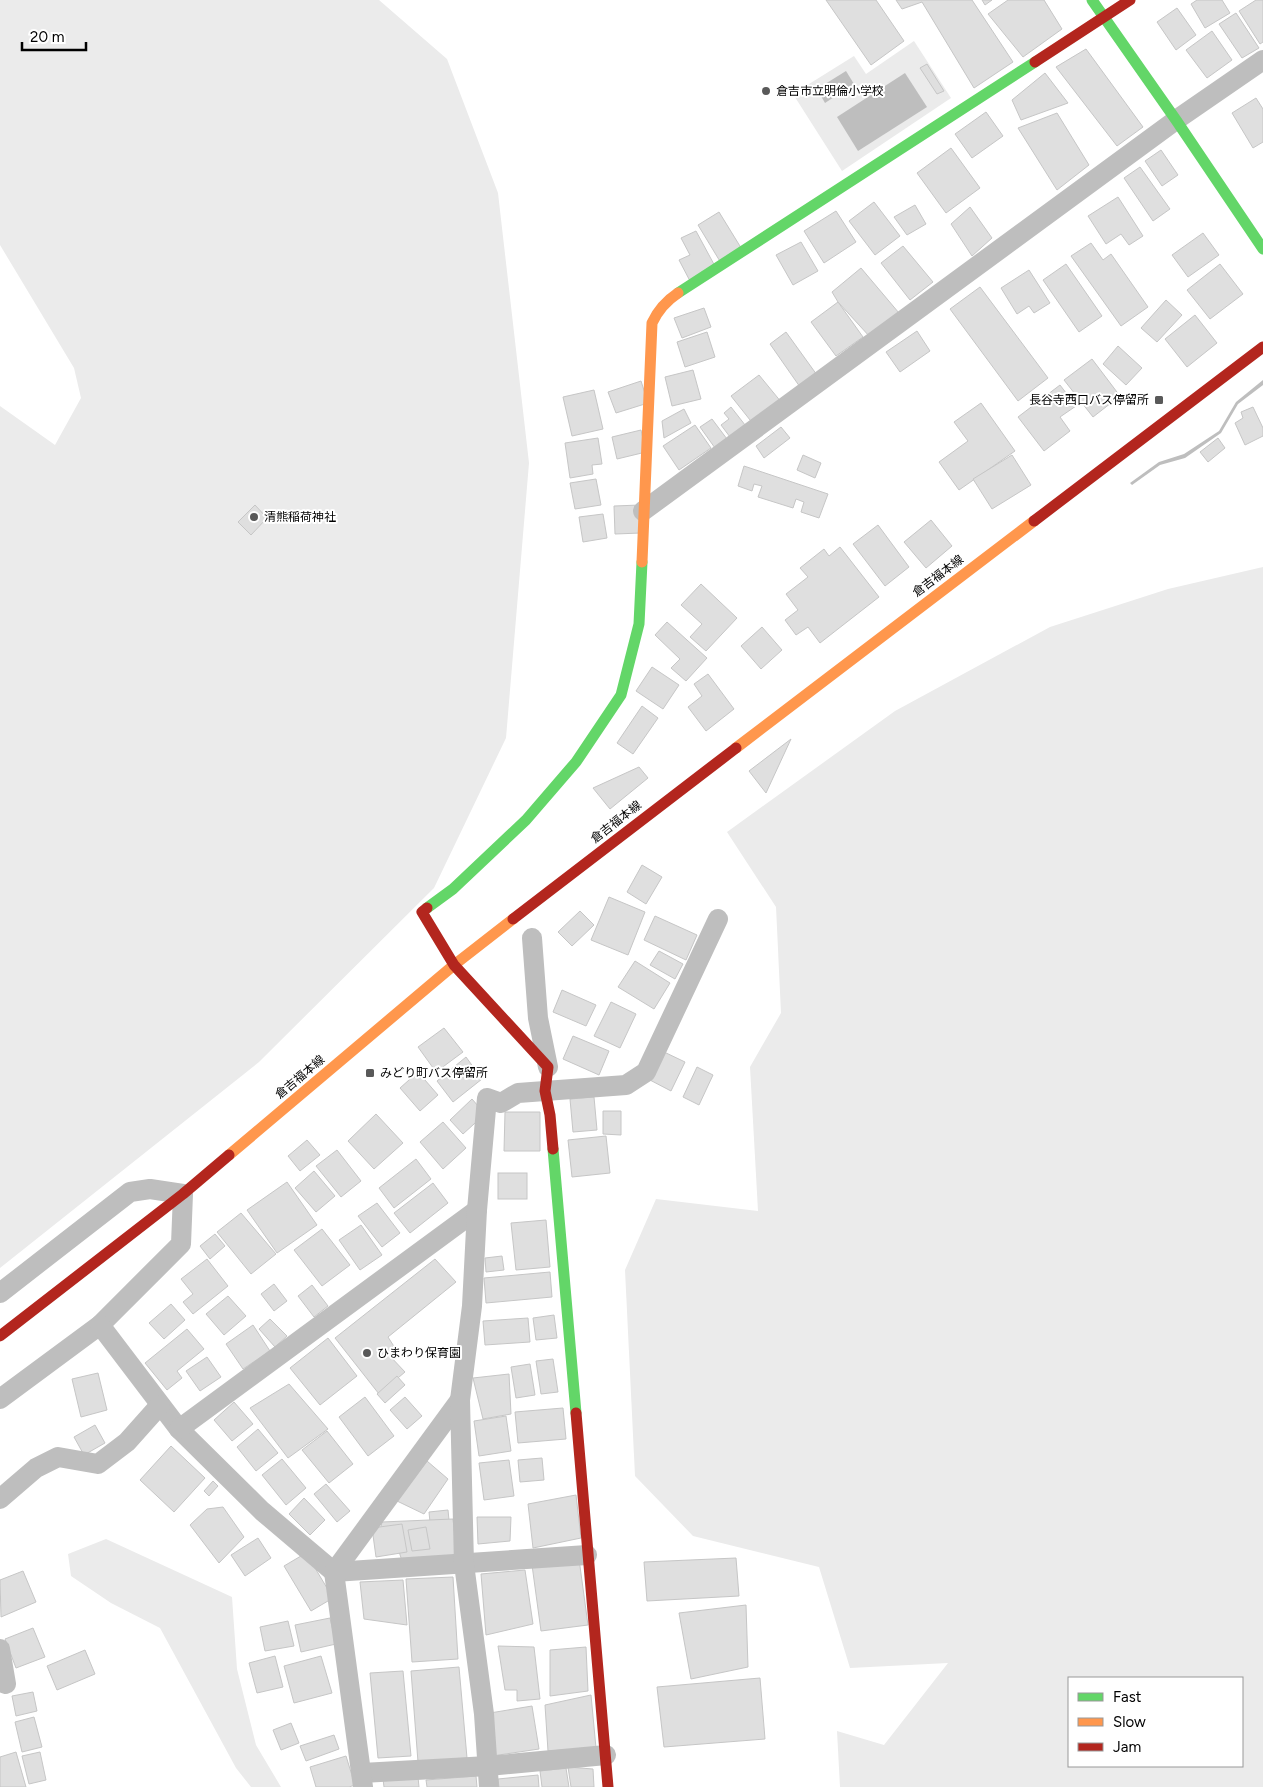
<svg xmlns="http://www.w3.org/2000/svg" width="1263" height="1787" font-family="Figtree,'Noto Sans JP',sans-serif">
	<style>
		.green { fill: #ebebeb; fill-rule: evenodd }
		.water { fill: #bebebe }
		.building { fill: #dfdfdf; stroke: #c6c6c6 }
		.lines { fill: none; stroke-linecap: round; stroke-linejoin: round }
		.street { stroke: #bebebe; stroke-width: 20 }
		.fast { stroke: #63d668; stroke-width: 11 }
		.slow { stroke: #ff974d; stroke-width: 11 }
		.jam { stroke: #b3261e; stroke-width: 11 }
		.poi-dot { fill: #595959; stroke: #fff; stroke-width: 2 }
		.labels { text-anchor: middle; stroke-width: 4; stroke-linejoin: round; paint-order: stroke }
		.poi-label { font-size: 12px; fill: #000; stroke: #fff; text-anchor: start }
		.street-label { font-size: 12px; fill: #000; stroke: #fff }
	</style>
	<rect width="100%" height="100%" fill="#fff"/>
	<!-- green -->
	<g class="green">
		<polygon points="0,0 379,0 447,59 498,193 529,463 506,738 434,888 259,1062 0,1268 0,406 55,445 81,398 74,368 0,245"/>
		<polygon points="914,41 951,98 842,171 793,94 854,56 866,74"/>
		<path d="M1263 567V1787H840L837 1731 884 1745 948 1663 850 1668 819 1567 693 1536 635 1476 625 1270 656 1199 758 1211 750 1067 781 1013 776 907 727 832 895 711 1050 627 1168 589ZM1069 1678H1242V1766H1069Z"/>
		<polygon points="106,1539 232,1597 237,1669 256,1745 281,1787 251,1787 236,1768 160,1628 111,1603 71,1576 68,1554"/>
	</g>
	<!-- water -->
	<g class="water">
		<polygon points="846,71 854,84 825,103 817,89"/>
		<polygon points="905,73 927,107 858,151 837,117"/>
		<polygon points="1263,380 1263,385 1238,404 1221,433 1185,458 1160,465 1132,485 1130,483 1159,462 1184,454 1219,431 1236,402"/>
	</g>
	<!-- building -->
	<g class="building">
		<polygon points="826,0 876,0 904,41 871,65"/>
		<polygon points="896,0 972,0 1013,62 974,88 922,2 902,9"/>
		<polygon points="982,0 992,0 985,5"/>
		<polygon points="1008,0 1044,0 1062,29 1023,57 988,14"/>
		<polygon points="1197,0 1222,0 1230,13 1205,28 1191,4"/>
		<polygon points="1256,0 1263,0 1263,42 1260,44 1239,11"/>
		<polygon points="1177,8 1196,35 1176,50 1157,22"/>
		<polygon points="1236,13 1259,48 1242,58 1219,24"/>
		<polygon points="1212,31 1232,60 1207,78 1186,50"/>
		<polygon points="1086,49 1143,127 1117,146 1056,67"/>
		<polygon points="927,64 944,91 937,94 920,68"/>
		<polygon points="1045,73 1068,103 1021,120 1012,100"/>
		<polygon points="1256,98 1263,109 1263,142 1253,148 1232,113"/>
		<polygon points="986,112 1003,136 972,158 955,134"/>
		<polygon points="1057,113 1089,165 1057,190 1018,128"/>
		<polygon points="951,148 980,188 946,213 917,173"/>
		<polygon points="1161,150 1178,175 1162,186 1145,161"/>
		<polygon points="1140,167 1170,209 1153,221 1124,178"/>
		<polygon points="1118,197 1143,236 1129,245 1121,234 1106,244 1088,216"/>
		<polygon points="874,202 900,236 875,255 849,221"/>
		<polygon points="915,205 926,224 907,235 894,217"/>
		<polygon points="970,207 992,238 972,256 951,224"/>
		<polygon points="836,211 856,242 824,263 804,231"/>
		<polygon points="719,212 743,251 721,263 698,225"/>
		<polygon points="696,231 716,268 690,281 679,260 690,255 681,238"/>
		<polygon points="1203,233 1219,255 1188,277 1172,255"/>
		<polygon points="801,242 818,271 793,285 776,255"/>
		<polygon points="1091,243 1103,260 1111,254 1148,307 1121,326 1071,256"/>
		<polygon points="903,246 933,282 910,300 881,263"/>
		<polygon points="1066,264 1102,316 1079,332 1043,280"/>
		<polygon points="1220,264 1243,294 1210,319 1187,290"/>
		<polygon points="861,268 899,313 870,337 838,302 832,292"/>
		<polygon points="1029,270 1050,303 1034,313 1029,306 1017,314 1001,288"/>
		<polygon points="980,287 1048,378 1018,401 950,309"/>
		<polygon points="1166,300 1182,315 1157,342 1141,328"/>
		<polygon points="838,302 863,337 836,356 811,322"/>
		<polygon points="704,308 711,327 682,338 674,318"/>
		<polygon points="1195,315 1217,343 1187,367 1165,339"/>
		<polygon points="917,331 930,351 900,372 886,352"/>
		<polygon points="707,332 715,357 685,367 677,342"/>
		<polygon points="786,332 817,375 800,387 770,344"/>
		<polygon points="1118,346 1142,368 1126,385 1103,364"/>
		<polygon points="1092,359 1120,396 1093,417 1064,380"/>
		<polygon points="693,370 701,399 672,406 665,377"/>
		<polygon points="759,375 782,403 754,425 731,396"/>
		<polygon points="641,381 648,403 616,413 608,392"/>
		<polygon points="1060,385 1076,406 1060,417 1070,431 1044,451 1018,417"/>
		<polygon points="594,390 603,429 572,436 563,397"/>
		<polygon points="981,403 1015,451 959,490 939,462 968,441 954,422"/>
		<polygon points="731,407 749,430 733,441 721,425 729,419 724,413"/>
		<polygon points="1253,407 1263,428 1263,436 1245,445 1235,423 1243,418 1241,412"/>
		<polygon points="684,409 691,423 664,438 662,421"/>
		<polygon points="712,419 727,439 715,448 700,427"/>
		<polygon points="695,425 711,448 679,470 663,446"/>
		<polygon points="781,427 790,438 764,458 756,446"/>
		<polygon points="641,430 646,452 617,459 612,437"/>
		<polygon points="598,438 602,464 592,465 593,474 570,478 565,443"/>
		<polygon points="1218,438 1225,448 1208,462 1200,452"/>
		<polygon points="803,455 821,463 815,478 797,470"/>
		<polygon points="1012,455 1031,485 992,509 973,479"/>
		<polygon points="744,466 828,494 819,518 801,512 804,502 796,499 793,508 758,497 762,486 754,484 752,491 738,486"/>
		<polygon points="596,479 601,505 575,509 570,483"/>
		<polygon points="255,505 267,518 251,535 238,522"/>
		<polygon points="640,505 641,533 615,534 614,506"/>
		<polygon points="603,514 607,538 583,542 579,517"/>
		<polygon points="931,520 952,546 926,568 904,542"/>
		<polygon points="878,525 909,567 885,586 853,544"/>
		<polygon points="840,547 879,597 820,643 808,627 796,635 785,620 798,610 786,594 808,577 800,568 824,549 829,556"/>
		<polygon points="701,584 737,618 706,651 690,637 702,624 681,605"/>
		<polygon points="667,622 707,658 686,681 671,668 680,659 655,635"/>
		<polygon points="762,627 782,650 761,669 741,646"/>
		<polygon points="652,667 679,685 663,709 636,691"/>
		<polygon points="708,674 734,709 706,731 688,707 702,696 694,684"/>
		<polygon points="642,706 658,718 633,754 617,743"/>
		<polygon points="791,739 766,793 749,771"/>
		<polygon points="639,767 648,778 610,809 593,788"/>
		<polygon points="642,865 662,877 646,904 627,892"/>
		<polygon points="609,897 645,912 628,955 591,940"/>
		<polygon points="580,911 594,925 572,946 558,932"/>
		<polygon points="655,916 697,935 686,960 644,940"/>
		<polygon points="659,951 683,964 675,979 650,965"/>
		<polygon points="635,961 670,983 654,1009 618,987"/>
		<polygon points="562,990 596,1005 586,1026 553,1012"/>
		<polygon points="611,1002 636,1014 620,1048 594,1036"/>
		<polygon points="444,1028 463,1052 436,1072 418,1047"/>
		<polygon points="573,1036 609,1051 599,1075 563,1059"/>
		<polygon points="662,1051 685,1062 671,1091 648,1079"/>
		<polygon points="466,1057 482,1079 453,1102 437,1081"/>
		<polygon points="697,1067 713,1075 699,1105 683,1097"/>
		<polygon points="418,1072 438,1095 420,1111 400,1088"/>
		<polygon points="594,1097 597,1130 573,1132 570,1099"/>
		<polygon points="472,1099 485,1114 463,1134 450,1120"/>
		<polygon points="603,1111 621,1111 621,1135 603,1134"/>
		<polygon points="505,1112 540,1112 540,1151 504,1151"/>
		<polygon points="376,1114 403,1143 374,1169 348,1141"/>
		<polygon points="443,1122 466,1148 443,1169 420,1142"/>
		<polygon points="606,1136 610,1173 572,1177 568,1140"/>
		<polygon points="307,1140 320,1155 300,1171 288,1156"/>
		<polygon points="337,1150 361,1181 341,1197 316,1166"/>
		<polygon points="416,1159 431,1179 394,1208 379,1188"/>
		<polygon points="314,1171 335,1196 316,1212 295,1188"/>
		<rect x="498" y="1173" width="29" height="26"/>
		<polygon points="287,1182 317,1225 277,1253 247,1210"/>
		<polygon points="433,1183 448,1203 410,1233 394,1213"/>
		<polygon points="377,1203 400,1233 382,1247 358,1216"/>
		<polygon points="241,1213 276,1254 251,1274 217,1232"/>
		<polygon points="546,1220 550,1267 516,1270 511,1223"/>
		<polygon points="361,1225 382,1255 360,1270 339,1240"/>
		<polygon points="322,1229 350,1265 322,1286 294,1250"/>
		<polygon points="215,1234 225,1246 210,1259 200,1246"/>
		<polygon points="502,1256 504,1270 486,1272 485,1258"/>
		<polygon points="207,1259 228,1286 193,1314 183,1302 193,1294 181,1279"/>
		<polygon points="435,1259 456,1282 388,1337 395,1348 389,1355 405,1372 379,1394 335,1338"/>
		<polygon points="550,1272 552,1297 486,1303 484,1278"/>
		<polygon points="274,1284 287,1301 274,1311 261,1294"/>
		<polygon points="312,1285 328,1306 314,1317 298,1296"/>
		<polygon points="228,1296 246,1316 224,1335 206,1314"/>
		<polygon points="171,1304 185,1320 164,1339 149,1323"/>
		<polygon points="554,1315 557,1338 536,1340 533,1318"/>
		<polygon points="528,1318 530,1342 485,1345 483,1321"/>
		<polygon points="270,1319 287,1336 275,1347 259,1329"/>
		<polygon points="253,1325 270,1351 243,1369 226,1344"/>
		<polygon points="187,1329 204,1349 177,1371 182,1378 167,1390 145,1363"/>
		<polygon points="328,1338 357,1376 320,1405 290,1368"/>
		<polygon points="207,1357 221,1377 200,1391 186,1371"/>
		<polygon points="553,1359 558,1392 541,1394 536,1361"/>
		<polygon points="530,1364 535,1395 516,1398 511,1367"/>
		<polygon points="98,1373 107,1410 81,1417 72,1379"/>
		<polygon points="509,1374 511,1414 483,1419 473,1378"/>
		<polygon points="397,1376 405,1385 385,1403 377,1394"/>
		<polygon points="289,1384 328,1429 288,1458 250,1408"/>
		<polygon points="365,1397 394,1436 368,1456 339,1417"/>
		<polygon points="405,1397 422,1416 407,1429 390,1410"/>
		<polygon points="234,1402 253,1424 232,1441 214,1420"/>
		<polygon points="563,1408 566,1439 518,1443 515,1412"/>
		<polygon points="506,1416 511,1451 479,1456 474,1421"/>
		<polygon points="95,1425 105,1443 84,1455 74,1437"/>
		<polygon points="258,1429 278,1453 256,1471 237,1447"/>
		<polygon points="327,1431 353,1464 329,1483 302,1450"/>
		<polygon points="171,1446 205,1478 174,1512 140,1480"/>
		<polygon points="542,1458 544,1480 520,1482 518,1460"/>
		<polygon points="282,1459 306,1488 286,1505 262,1475"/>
		<polygon points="509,1460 514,1496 484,1500 479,1463"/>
		<polygon points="427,1461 448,1479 424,1514 397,1501"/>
		<polygon points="213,1481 218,1486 209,1496 204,1491"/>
		<polygon points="326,1484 350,1511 337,1522 314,1494"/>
		<polygon points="576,1495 581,1538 533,1548 528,1504"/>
		<polygon points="304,1498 325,1520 310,1535 289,1514"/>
		<polygon points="223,1507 244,1537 219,1563 190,1525 207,1509"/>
		<polygon points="448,1510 451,1540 432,1543 429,1512"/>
		<polygon points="477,1517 511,1517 510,1541 478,1544"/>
		<polygon points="453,1519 457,1555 402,1561 397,1545 377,1544 382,1522"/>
		<polygon points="402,1524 407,1552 376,1557 372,1528"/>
		<polygon points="426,1527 430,1549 412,1551 408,1530"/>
		<polygon points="258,1538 271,1558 245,1576 231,1555"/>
		<polygon points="306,1553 333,1598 311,1611 284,1566"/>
		<polygon points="736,1558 739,1596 647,1601 644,1562"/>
		<polygon points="579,1559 588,1625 541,1631 532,1565"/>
		<polygon points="525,1570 533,1624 486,1635 481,1574"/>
		<polygon points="23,1571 36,1602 1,1617 0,1580"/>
		<polygon points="453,1577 458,1659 412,1662 406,1579"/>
		<polygon points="403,1580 407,1625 364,1619 360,1582"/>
		<polygon points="746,1605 748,1667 691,1679 679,1613"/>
		<polygon points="330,1618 336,1644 301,1652 295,1625"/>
		<polygon points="288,1621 294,1646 265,1651 260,1627"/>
		<polygon points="33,1628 45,1657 16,1668 5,1639"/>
		<polygon points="498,1646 534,1647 540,1699 517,1701 517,1690 505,1690"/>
		<polygon points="586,1647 588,1691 550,1696 550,1650"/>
		<polygon points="85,1650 95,1674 57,1690 47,1666"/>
		<polygon points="275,1656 283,1687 257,1693 249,1663"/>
		<polygon points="321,1656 332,1693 294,1703 284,1666"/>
		<polygon points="459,1667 467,1758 418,1762 411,1671"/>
		<polygon points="403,1671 411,1756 378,1758 370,1673"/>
		<polygon points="760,1678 765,1739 664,1747 657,1687"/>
		<polygon points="33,1692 37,1711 16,1716 12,1696"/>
		<polygon points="591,1695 596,1748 548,1751 545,1705"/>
		<polygon points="532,1706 539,1749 492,1756 484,1714"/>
		<polygon points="34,1717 42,1747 22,1752 15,1722"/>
		<polygon points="291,1723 299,1743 281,1750 273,1730"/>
		<polygon points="334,1735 339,1749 306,1761 300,1746"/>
		<polygon points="16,1752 26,1787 0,1787 0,1757"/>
		<polygon points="40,1752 46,1780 29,1784 22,1756"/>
		<polygon points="346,1756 355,1785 349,1787 316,1787 310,1767"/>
		<polygon points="568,1767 593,1769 594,1787 571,1787"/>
		<polygon points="566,1768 569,1787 542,1787 540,1771"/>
		<polygon points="538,1775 539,1787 499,1787 498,1779"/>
		<polygon points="476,1776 477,1787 427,1787 426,1780"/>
		<polygon points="418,1777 419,1787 384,1787 383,1779"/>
	</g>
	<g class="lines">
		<!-- street -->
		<g class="street">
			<polyline points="643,511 1176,120 1263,60"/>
			<polyline points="532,938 538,1018 548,1067"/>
			<polyline points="0,1293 130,1192 150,1189 183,1194 181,1244 100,1325 0,1399"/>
			<polyline points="100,1325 179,1429 262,1511 334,1572 587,1555"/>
			<polyline points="179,1429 477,1210"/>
			<polyline points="0,1499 36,1468 58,1457 98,1464 127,1442 160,1405"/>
			<polyline points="0,1649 6,1684 0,1682"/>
			<polyline points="362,1773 488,1766 606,1755"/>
			<polyline points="363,1787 334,1572 460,1400"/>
			<polyline points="489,1787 484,1714 464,1564 460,1400 472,1306 477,1210 487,1098 501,1103 518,1093 626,1085 646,1072 718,919"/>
		</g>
		<!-- fast -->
		<g class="fast">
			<polyline points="1092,0 1176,120 1263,249"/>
			<polyline points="678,293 1035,62"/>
			<polyline points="427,908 453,889 526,820 576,762 621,695 639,624 642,562"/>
			<polyline points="553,1149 576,1413"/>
		</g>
		<!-- slow -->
		<g class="slow">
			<path d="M642 562 652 323C658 310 666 301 678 293"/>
			<polyline points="736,748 1034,521"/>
			<polyline points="229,1155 454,965 513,919"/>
		</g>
		<!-- jam -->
		<g class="jam">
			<polyline points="1035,62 1130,0"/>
			<polyline points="1034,521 1263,347"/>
			<polyline points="427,908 422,912 454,965 548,1067 545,1091 550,1115 553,1149"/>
			<polyline points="513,919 736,748"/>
			<polyline points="0,1336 183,1194 229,1155"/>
			<polyline points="576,1413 608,1787"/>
		</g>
	</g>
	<!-- markers -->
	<g class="poi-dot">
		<circle cx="766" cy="91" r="5"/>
		<rect x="1154" y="395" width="10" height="10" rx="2.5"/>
		<circle cx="254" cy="517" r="5"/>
		<rect x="365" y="1068" width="10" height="10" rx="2.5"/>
		<circle cx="367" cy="1353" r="5"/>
	</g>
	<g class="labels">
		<!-- poi labels -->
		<g class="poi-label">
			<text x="776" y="95">倉吉市立明倫小学校</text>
			<text x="1149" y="404" text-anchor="end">長谷寺西口バス停留所</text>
			<text x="264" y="521">清熊稲荷神社</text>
			<text x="380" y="1077">みどり町バス停留所</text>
			<text x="377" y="1357">ひまわり保育園</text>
		</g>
		<!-- street labels -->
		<g class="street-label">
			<text transform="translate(938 576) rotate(-37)" y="4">倉吉福本線</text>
			<text transform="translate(616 822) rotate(-38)" y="4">倉吉福本線</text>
			<text transform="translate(300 1077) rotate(-40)" y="4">倉吉福本線</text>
		</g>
	</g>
	<!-- legend -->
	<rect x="1068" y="1677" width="175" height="90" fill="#ffffff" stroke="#999999"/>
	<rect x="1078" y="1693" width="25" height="8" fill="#63d668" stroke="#999999"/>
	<text x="1113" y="1702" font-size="15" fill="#000000">Fast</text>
	<rect x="1078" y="1718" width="25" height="8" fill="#ff974d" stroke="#999999"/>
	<text x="1113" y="1727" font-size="15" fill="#000000">Slow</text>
	<rect x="1078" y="1743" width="25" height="8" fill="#b3261e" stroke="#999999"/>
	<text x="1113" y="1752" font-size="15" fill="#000000">Jam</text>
	<!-- scale -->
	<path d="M22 42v8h64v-8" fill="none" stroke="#000000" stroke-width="2.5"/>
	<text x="30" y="42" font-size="15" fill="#000000" stroke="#ffffff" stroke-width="4" paint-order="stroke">20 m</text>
</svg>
